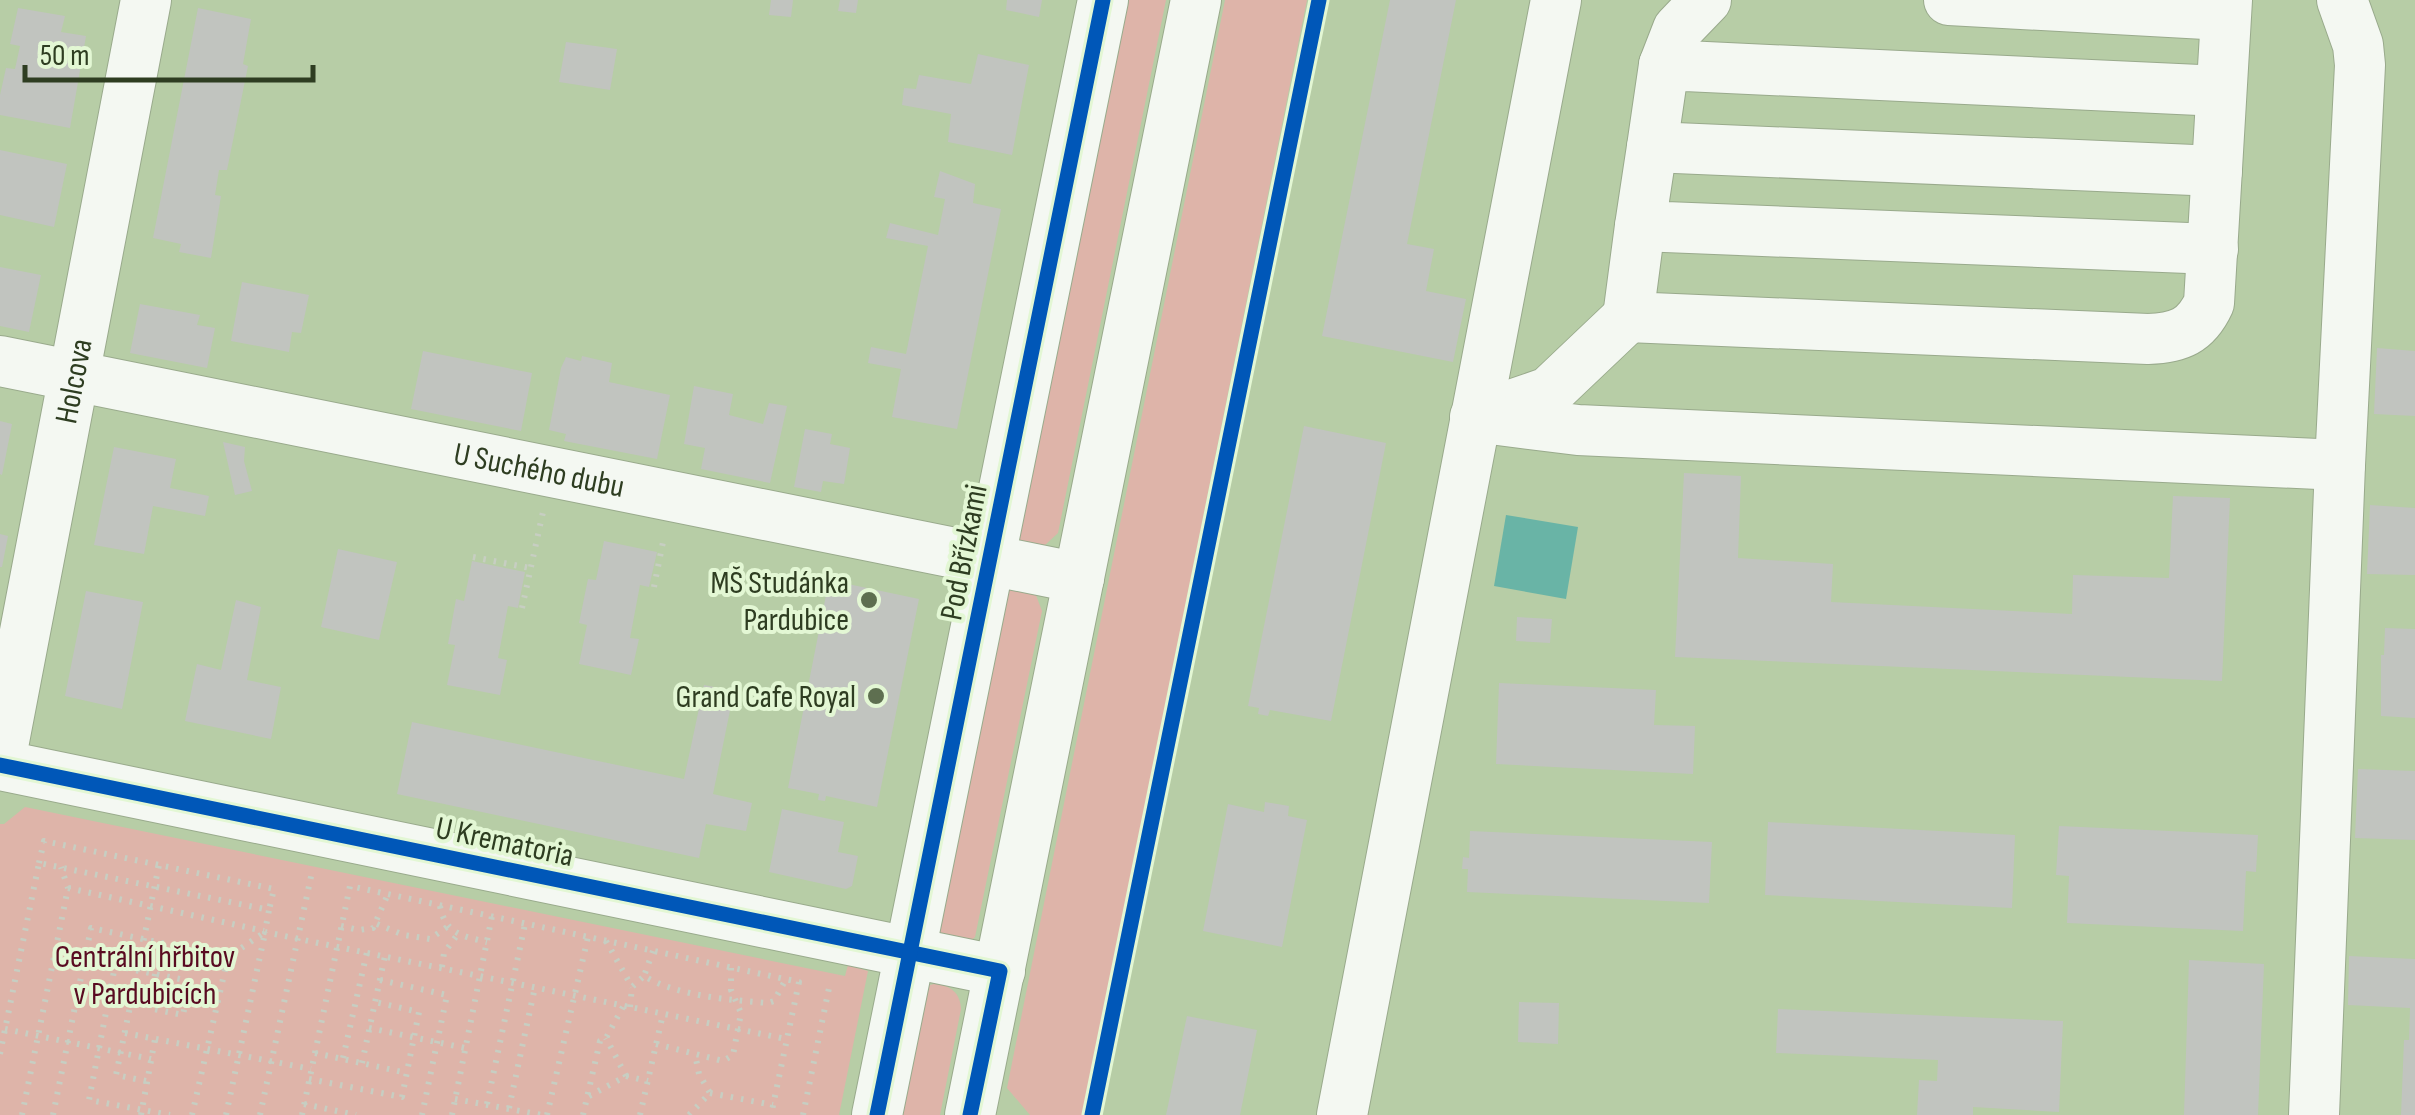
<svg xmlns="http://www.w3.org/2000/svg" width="2415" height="1115" font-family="'Sofia Sans Condensed',sans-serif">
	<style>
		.green { fill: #deb4a9 }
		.water { fill: #69b4a6 }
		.building { fill: #c1c4bf }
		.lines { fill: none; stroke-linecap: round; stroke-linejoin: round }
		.minor-casing { stroke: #99aa8c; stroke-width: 52 }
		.path { stroke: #c7cec2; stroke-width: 6; stroke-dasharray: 2.5 8; stroke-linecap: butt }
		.minor { stroke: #f4f8f2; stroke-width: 50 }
		.cycleway-casing { stroke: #e3f7d4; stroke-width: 21 }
		.cycleway { stroke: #0057b8; stroke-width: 15 }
		.poi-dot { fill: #5e6f50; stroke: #e3f7d4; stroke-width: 4 }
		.labels { text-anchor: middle; stroke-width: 8; stroke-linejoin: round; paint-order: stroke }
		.street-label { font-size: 32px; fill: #2e3d21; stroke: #e3f7d4 }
		.poi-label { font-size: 32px; fill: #2e3d21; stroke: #e3f7d4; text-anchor: end }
		.park-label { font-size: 32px; fill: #590b21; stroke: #e3f7d4 }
	</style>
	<rect width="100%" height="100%" fill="#b7cda6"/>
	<!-- green -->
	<g class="green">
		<polygon points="1119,0 1166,0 1058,533 1044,546 1023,543 1018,539"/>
		<polygon points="1225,0 1307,0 1083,1115 1030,1115 1007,1088"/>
		<polygon points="1008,587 1034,590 1042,611 975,937 968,943 937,942"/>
		<polygon points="25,807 845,976 848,965 868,971 839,1115 0,1115 0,824 4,824"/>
		<path d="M934 984C951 985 960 993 961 1009L940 1115H893L926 986Z"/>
	</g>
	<!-- water -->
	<polygon class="water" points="1506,515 1578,527 1566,599 1494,586"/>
	<!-- building -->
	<g class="building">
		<polygon points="771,0 793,0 791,17 769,15"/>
		<polygon points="840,0 858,0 856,13 838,11"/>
		<polygon points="1007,0 1042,0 1039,17 1006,10"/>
		<polygon points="1390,0 1456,0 1407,244 1434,249 1426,291 1466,299 1453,362 1322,336"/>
		<polygon points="18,8 65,16 61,32 86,36 70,128 0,115 0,95 6,68 15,69 20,46 10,44"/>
		<polygon points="198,8 251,19 243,64 248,66 227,170 219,170 215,195 221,196 211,258 179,252 181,244 153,238"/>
		<polygon points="566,42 617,49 610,90 559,82"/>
		<polygon points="978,54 1029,65 1012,155 948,142 951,114 902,105 904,88 916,89 919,75 971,84"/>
		<polygon points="0,150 67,164 54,227 0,215"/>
		<polygon points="940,171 975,184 973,203 1001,209 957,429 892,417 901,369 868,363 871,347 906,354 928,246 886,238 890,223 938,235 945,199 934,197"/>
		<polygon points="0,267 41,275 29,332 0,326"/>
		<polygon points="242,282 309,295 301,333 292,332 289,352 231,341"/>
		<polygon points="140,304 200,315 197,325 215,328 207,368 130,353"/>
		<polygon points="2377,348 2415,351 2415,416 2374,414"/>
		<polygon points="423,351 532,373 521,431 411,409"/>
		<polygon points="582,356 612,363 609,382 670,395 657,459 564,441 566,434 549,430 561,368 566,357 581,361"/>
		<polygon points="694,386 733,394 729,415 763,424 769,403 787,406 770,483 701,469 705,448 684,444"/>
		<polygon points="0,421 12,424 2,475 0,474"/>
		<polygon points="1304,426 1386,443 1331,721 1270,710 1268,716 1258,714 1259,708 1248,706"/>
		<polygon points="805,429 832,434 830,444 850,448 844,484 823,481 821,492 794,487"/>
		<polygon points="223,442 245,447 244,461 252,491 235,495"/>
		<polygon points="114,447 176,459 170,488 209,496 205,516 153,506 144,554 94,545"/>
		<polygon points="1684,473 1741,476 1738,558 1833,564 1831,602 2072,614 2073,575 2169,578 2173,496 2230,498 2222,681 1675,657"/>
		<polygon points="2370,505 2415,508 2415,575 2367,574"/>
		<polygon points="0,534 8,536 2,567 0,567"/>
		<polygon points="604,541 657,552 649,587 640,585 630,638 639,639 631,675 579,664 587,625 579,623 588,579 596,580"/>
		<polygon points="338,549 397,562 379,640 321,627"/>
		<polygon points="472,561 525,572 518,608 508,606 498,658 507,660 500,695 447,685 455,645 448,644 456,599 464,601"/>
		<polygon points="757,570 792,578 788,593 754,585"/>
		<polygon points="829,580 919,599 877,807 826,796 825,801 818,800 819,794 788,788"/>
		<polygon points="86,591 143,602 122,709 65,696"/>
		<polygon points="236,600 261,607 247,680 281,687 271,739 185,721 197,664 221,670"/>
		<polygon points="1517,617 1552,619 1550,643 1516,641"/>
		<polygon points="2385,628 2415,629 2415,718 2381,716 2381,655 2384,655"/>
		<polygon points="1499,683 1656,690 1654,725 1695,726 1693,774 1496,764"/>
		<polygon points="704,685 734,691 713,794 752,803 746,831 706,824 699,858 397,794 412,722 684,779"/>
		<polygon points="2358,769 2415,771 2415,840 2355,838"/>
		<polygon points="1265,802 1289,806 1288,816 1307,820 1282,947 1203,931 1228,804 1264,812"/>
		<polygon points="782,809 844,822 838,852 858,856 852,886 846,889 769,872"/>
		<polygon points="1768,822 2015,835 2012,908 1765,895"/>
		<polygon points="2059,826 2258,835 2256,872 2246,871 2243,931 2067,923 2069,876 2056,875"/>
		<polygon points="1470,831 1712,842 1709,903 1467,892 1468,869 1462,869 1463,857 1469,858"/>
		<polygon points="2349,956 2415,959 2415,1115 2401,1115 2404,1040 2409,1040 2410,1008 2348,1005"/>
		<polygon points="2189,960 2264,964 2258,1115 2184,1115"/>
		<polygon points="1519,1002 1559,1003 1558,1044 1518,1042"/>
		<polygon points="1778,1009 2063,1021 2059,1112 1973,1107 1973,1115 1917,1115 1919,1080 1937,1081 1938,1060 1776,1053"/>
		<polygon points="1187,1016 1257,1030 1240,1115 1166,1115"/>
	</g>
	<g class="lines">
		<defs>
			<g id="minor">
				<polyline points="1949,0 2224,15"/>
				<polyline points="1664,65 1678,29 1706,0"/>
				<polyline points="1652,147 1640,226 2213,249"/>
				<polyline points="2217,171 1652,147 1664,65 2221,91"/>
				<path d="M1640 226 1628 317 2148 339C2179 338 2196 331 2209 303L2227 0"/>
				<path id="s1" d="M0 361 1079 578"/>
				<polyline points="1485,414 1549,392 1628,317"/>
				<polyline points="1475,417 1578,430 2340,465"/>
				<path id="s2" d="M0 762 146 0"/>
				<polyline points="0,765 1000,971"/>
				<polyline points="877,1115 1103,0"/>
				<polyline points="970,1115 1196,0"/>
				<polyline points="1342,1115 1556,0"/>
				<polyline points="2314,1115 2340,465 2360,65 2358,45 2342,0"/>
			</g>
		</defs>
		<!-- minor casing -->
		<use href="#minor" class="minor-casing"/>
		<!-- path -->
		<g class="path">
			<polyline points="473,557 530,568"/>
			<polyline points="654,587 664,537"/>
			<polyline points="522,608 543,512"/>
			<polyline points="39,863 44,841 274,889 269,910"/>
			<polyline points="68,888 264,931"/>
			<path d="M440 906C445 933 461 936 487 942"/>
			<polyline points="377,924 404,935 430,939 447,927"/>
			<polyline points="341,926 359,930 373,928 388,894"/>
			<polyline points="606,941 632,987"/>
			<path d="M653 951 644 976C677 996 730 1000 768 1003L774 1001 786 979"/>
			<polyline points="442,967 444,953 457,935"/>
			<polyline points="155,974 148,1008 183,1015 190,981 115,966 89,1100 170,1115"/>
			<polyline points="380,980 447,995 422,1115"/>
			<polyline points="630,1007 632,987 644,976"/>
			<polyline points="369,1028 465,1048"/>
			<polyline points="5,1029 151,1059"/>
			<polyline points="125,1033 311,1069"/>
			<polyline points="656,1044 723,1061 733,1055 741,1013 731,990 731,968"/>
			<polyline points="315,1053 407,1073"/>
			<polyline points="0,1054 39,863 269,910 265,932 786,1039"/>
			<polyline points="343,1058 367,952"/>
			<polyline points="362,1063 385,956"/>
			<polyline points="626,1076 648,1081"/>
			<polyline points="309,1079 402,1097 419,1012 375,1002"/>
			<polyline points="146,1081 116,1075 159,865"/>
			<polyline points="710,1093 773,1105"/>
			<polyline points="589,1096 626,1076 606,1038"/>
			<polyline points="455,1099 542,1115"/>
			<polyline points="304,1104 356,1115"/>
			<polyline points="487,1104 525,924"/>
			<polyline points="509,1108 535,987"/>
			<polyline points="22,1115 68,888 61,867"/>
			<polyline points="53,1115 91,928 228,957"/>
			<polyline points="141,1115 155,1039"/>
			<polyline points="192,1115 228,957 265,932"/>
			<polyline points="226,1115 265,933"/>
			<polyline points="260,1115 312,872"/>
			<polyline points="302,1115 350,886 799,982 771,1115"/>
			<polyline points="452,1115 492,916"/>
			<polyline points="547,1115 588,937"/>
			<polyline points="583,1115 600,1041 606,1038 624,1005"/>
			<polyline points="640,1115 663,1014"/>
			<polyline points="689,1115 710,1093 699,1074 695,1054"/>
			<polyline points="803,1115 829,988"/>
		</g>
		<!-- minor -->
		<use href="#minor" class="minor"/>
		<defs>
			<g id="cycleway">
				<polyline points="0,765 1000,971 970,1115"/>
				<polyline points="877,1115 1103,0"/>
				<polyline points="1092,1115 1319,0"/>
			</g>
		</defs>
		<!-- cycleway casing -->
		<use href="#cycleway" class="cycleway-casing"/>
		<!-- cycleway -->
		<use href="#cycleway" class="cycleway"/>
	</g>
	<!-- markers -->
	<g class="poi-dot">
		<circle cx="869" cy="600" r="10"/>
		<circle cx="876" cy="696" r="10"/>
	</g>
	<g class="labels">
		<!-- street labels -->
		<g class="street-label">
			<text dy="11" stroke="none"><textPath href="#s2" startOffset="388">Holcova</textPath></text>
			<text dy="11" stroke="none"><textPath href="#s1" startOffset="550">U Suchého dubu</textPath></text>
			<text transform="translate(963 552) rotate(-79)" y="11">Pod Břízkami</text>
			<text transform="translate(505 841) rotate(12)" y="11">U Krematoria</text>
		</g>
		<!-- poi labels -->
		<g class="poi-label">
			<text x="849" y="593">MŠ Studánka<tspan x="849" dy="37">Pardubice</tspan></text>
			<text x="856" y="707">Grand Cafe Royal</text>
		</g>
		<!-- park labels -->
		<g class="park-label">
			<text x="145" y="967">Centrální hřbitov<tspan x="145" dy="37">v Pardubicích</tspan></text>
		</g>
	</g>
	<!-- scale -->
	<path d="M25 65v15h288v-15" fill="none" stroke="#2e3d21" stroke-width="5"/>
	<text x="40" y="65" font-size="30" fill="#2e3d21" stroke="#e3f7d4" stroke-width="8" paint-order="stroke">50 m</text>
</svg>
